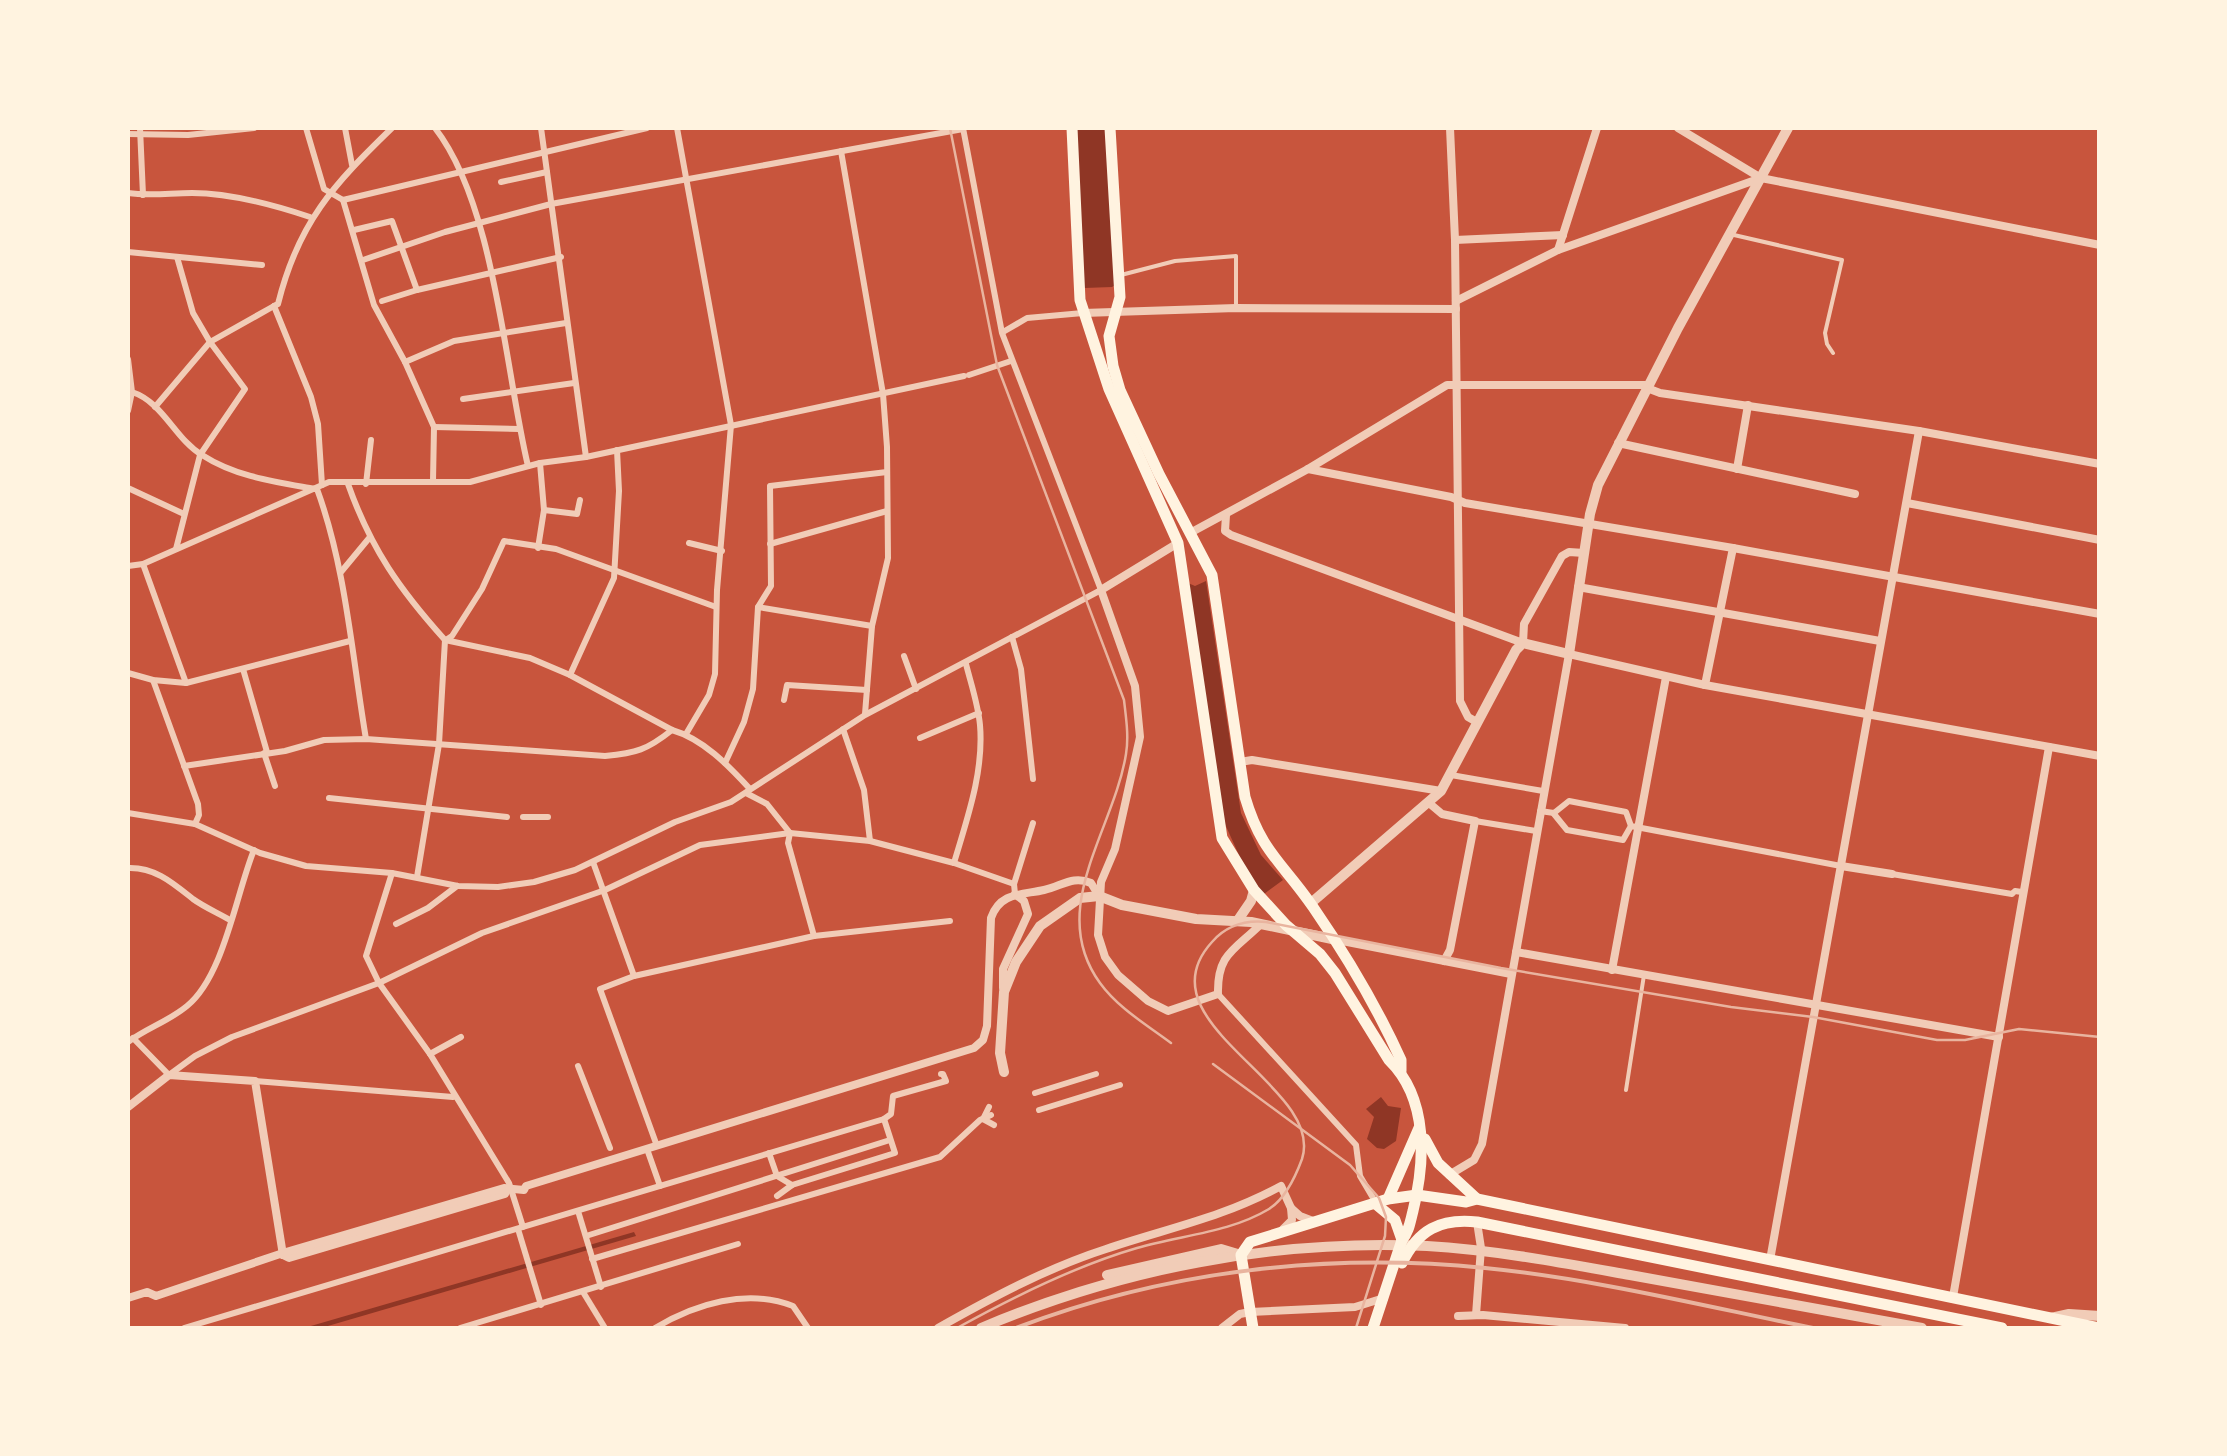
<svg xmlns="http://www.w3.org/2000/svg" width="2227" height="1456" font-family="'Asap Condensed',sans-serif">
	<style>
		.water { fill: #8f3625 }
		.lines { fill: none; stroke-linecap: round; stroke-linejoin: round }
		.service { stroke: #f1ccb7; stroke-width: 4 }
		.pedestrian { stroke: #f1ccb7; stroke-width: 6 }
		.minor { stroke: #f1ccb7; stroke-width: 8 }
		.tertiary { stroke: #f1ccb7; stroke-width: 10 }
		.secondary { stroke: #fff3e0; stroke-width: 11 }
		.tram { stroke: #e9b49f; stroke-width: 2.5 }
		.rail { stroke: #e9b49f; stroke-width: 4 }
	</style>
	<rect width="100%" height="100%" fill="#c8553d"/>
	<!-- water -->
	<g class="water">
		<polygon points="1076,128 1105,128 1115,285 1112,287 1084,288"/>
		<polygon points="1206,581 1241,813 1261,855 1283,880 1264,894 1247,873 1225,824 1188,583 1195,586"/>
		<polygon points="1381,1097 1388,1106 1401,1108 1396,1141 1384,1149 1377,1148 1367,1139 1374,1117 1366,1109"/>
		<polygon points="634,1232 636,1236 321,1328 304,1328"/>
	</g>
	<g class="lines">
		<!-- service -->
		<g class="service">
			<polyline points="1734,235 1842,260 1825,333 1827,344 1833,353"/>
			<polyline points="1121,275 1175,261 1236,256 1236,308"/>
			<polyline points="1626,1090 1644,975"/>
		</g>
		<!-- pedestrian -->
		<g class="pedestrian">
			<polyline points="140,128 143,195"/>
			<polyline points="306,128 324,189 343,200 647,128"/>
			<polyline points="345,128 352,165"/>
			<path d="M435 128C495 205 505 370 528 466"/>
			<polyline points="541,128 586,457"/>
			<polyline points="677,128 731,425 717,590 715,674 709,695 686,734"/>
			<polyline points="128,134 188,135 254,128"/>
			<polyline points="841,151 883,394 887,447 888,558 872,626 865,714"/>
			<polyline points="501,182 547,172"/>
			<path d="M128 193C150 196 170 193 192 193 231 193 274 205 310 217"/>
			<polyline points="343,200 374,305 405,362 434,427 433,481"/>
			<polyline points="354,230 392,221 417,290"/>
			<polyline points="128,252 262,265"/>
			<polyline points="363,260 445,232 551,204 963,129"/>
			<polyline points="382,301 417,290 561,257"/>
			<path d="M274 306 278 304C298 223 333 185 392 128"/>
			<polyline points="274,306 311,397 318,424 322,485"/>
			<polyline points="1003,332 1027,318 1083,313"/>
			<path d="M128 359 132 392C163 402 175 439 202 455 236 477 276 482 315 489"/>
			<polyline points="405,362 454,341 566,323"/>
			<polyline points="969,375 1011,361"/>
			<polyline points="463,399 574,383"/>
			<polyline points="155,407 210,342 274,306"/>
			<polyline points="128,411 132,392"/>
			<polyline points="434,427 519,429"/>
			<path d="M348 484C371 549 400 590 445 640"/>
			<polyline points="366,484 371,440"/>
			<polyline points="128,488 184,514"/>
			<path d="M317 489C346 568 352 656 366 739"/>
			<polyline points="544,510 577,514 580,500"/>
			<polyline points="689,543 722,551"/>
			<polyline points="770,544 887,511"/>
			<polyline points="538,548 544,510 540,463"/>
			<polyline points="176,549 200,455 245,389 210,342 193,313 177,257"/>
			<polyline points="143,564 186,683"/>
			<polyline points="128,566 143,564 329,482 470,482 540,463 586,457 964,376"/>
			<polyline points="341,572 370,537"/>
			<polyline points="758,607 872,626"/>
			<polyline points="1012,637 1021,669 1033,779"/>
			<path d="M445 640 530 658 570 675 672 730C703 739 728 765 750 789"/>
			<polyline points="446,640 452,636 482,589 504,541 556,549 716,607"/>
			<polyline points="904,656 916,689"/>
			<polyline points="243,669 267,752"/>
			<polyline points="128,673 153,680 186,683 350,641"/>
			<polyline points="570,675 614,578 619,491 617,450"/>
			<polyline points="153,680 198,804 199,815 195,824"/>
			<polyline points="784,700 787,685 867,690"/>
			<polyline points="843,729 864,790 870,841"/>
			<polyline points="920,738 979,713"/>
			<polyline points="264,753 275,786"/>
			<polyline points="725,763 744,722 753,689 758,607 771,586 770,486 887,472"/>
			<path d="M184 766 285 751 324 740 366 739 605 756C636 753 647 750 672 730"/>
			<polyline points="1451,775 1543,791"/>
			<polyline points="746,793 767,804 790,833"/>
			<polyline points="329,798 507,817"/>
			<polyline points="1540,811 1554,813 1569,801 1626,812 1631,826 1841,866"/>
			<polyline points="128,813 195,824 260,853 306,866 392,873 458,886 498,887 534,882 575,870 675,822 731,802 865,715 1101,590 1002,333 963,128"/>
			<polyline points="1554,814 1567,830 1623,840 1631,826"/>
			<polyline points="523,817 548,817"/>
			<polyline points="1475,821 1536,831"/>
			<polyline points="790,833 788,843 814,936"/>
			<polyline points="593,862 634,976"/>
			<path d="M954 863C967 819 984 772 980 725 978 704 971 684 966 664"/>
			<path d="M128 868C155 867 173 883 193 899 204 907 218 913 230 920"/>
			<polyline points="392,873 366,956 379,983 430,1054 509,1183 523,1227"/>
			<polyline points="1892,874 2012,894 2015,891 2022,892"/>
			<polyline points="417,877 439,744 445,640"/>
			<polyline points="1015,894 1014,884 1033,823"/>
			<polyline points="396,924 428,908 457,886"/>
			<polyline points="1218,994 1356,1145 1360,1176 1376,1203"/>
			<polyline points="133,1038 169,1075 195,1056 232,1037 379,983 482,933 605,890 700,845 790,833 870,841 954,863 1014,884"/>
			<path d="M128 1042C147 1028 169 1021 187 1006 224 976 236 894 254 850"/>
			<polyline points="430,1054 461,1037"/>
			<polyline points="578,1066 610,1148"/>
			<polyline points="255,1081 453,1097"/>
			<polyline points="1035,1093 1096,1074"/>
			<polyline points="989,1107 983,1119 994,1125"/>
			<polyline points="1039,1110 1120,1085"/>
			<polyline points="884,1119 891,1114 893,1096 946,1081 943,1074 941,1074"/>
			<polyline points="657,1146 600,989 634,976 814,936 950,921"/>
			<polyline points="647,1149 660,1186"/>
			<polyline points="769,1153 777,1176 792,1185"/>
			<polyline points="578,1211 601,1287"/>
			<polyline points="518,1229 541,1305"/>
			<polyline points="586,1236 890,1140"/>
			<polyline points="592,1259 940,1157 980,1120 991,1115"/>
			<polyline points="583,1292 605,1328"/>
			<polyline points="184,1328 884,1119 895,1153 792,1185 777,1196"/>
			<polyline points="460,1328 738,1244"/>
			<path d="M655 1328C695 1304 747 1288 793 1306L808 1328"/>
		</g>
		<!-- minor -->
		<g class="minor">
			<polyline points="1450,128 1455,240 1460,701 1468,717 1475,721"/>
			<polyline points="1678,128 1761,178"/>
			<polyline points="1455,240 1563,235"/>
			<polyline points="1558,250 1597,128"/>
			<polyline points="1456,301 1558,250 1761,178 2100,245"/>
			<polyline points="1083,313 1236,308 1456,309"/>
			<polyline points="1647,388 1660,393 1919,431 2100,464"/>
			<polyline points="1618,443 1855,494"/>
			<polyline points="1308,469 1451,497 1465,503 1733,548 2100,614"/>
			<polyline points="1737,469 1748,405"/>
			<polyline points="1907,503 2100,540"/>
			<polyline points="1226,515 1225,531 1231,535 1523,643 1524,624 1562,556 1569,552 1584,553"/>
			<polyline points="1190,533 1308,469 1447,385 1649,385"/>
			<path d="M1178 543 1101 590 1135 686 1140 737 1115 849 1101 882 1098 935 1105 957 1118 975 1148 1001 1168 1011 1218 994C1217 953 1235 950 1261 924"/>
			<polyline points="1578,587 1880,641"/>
			<polyline points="1705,685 1733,548"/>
			<polyline points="1240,762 1252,760 1441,791"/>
			<polyline points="1429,803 1442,814 1475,821 1450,950 1444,961"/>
			<polyline points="1841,866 1892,874"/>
			<polyline points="1332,939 1511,974"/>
			<polyline points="1516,952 1999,1037"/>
			<polyline points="1612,970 1666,677"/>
			<polyline points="1003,988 1003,969 1028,914 1024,901 1015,894"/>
			<polyline points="128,1107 169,1075 255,1081 283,1255"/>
			<polyline points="1449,1175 1474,1160 1482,1144 1569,654 1705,685 2100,756"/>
			<polyline points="1283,1229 1292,1220 1291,1208 1300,1216 1313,1221"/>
			<polyline points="283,1255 289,1258 505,1194 507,1190"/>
			<polyline points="1770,1260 1919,431"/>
			<polyline points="1953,1297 2049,747"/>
			<path d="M128 1298 147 1292 156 1296 286 1252 504 1188 524 1190 526 1186 974 1048 983 1040 987 1026 991 918C1000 892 1022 895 1044 890 1062 886 1073 875 1091 883L1099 896"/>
			<polyline points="1476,1315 1481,1248 1477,1222"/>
			<polyline points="1458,1316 1483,1315 1625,1328"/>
			<path d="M938 1328C991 1298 1047 1268 1106 1249 1168 1228 1222 1218 1281 1186L1291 1208"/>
			<polyline points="1222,1328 1240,1314 1250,1312 1355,1307 1384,1298"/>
		</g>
		<!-- tertiary -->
		<g class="tertiary">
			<polyline points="1311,903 1441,791 1516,650 1523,643 1569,654 1590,514 1598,485 1678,328 1788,128"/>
			<polyline points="1238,920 1251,901 1254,890"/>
			<polyline points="1004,1072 1000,1053 1004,992 1016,962 1040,926 1080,898 1099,896 1122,905 1196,919 1251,922 1332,939"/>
			<polyline points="1107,1275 1221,1249 1241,1255"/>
			<polyline points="2051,1318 2069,1314 2100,1316"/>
			<path d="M981 1328C1121 1269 1274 1239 1427 1246 1495 1250 1563 1263 1630 1275 1728 1292 1825 1311 1922 1328"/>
		</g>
		<!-- secondary -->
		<g class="secondary">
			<path d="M1072 128 1080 300 1109 389 1178 543 1222 838 1254 890 1286 925 1320 954 1335 973 1389 1060C1429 1099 1425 1162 1413 1211 1410 1222 1409 1232 1402 1240L1373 1328"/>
			<path d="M1110 128 1120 297 1109 336 1113 366 1120 390 1159 474 1212 575 1245 797C1261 852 1283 863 1313 907 1346 955 1377 1007 1401 1060V1071"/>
			<polyline points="1425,1139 1438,1163 1477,1199"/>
			<polyline points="1388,1199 1419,1128"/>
			<polyline points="1377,1205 1395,1220 1402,1240"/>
			<path d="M1402 1263C1418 1230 1440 1218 1477 1222L2002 1328"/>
			<polyline points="1253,1328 1241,1255 1250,1242 1388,1199 1417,1195 1466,1202 1477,1199 2099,1328"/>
		</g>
		<!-- tram -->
		<g class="tram">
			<path d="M950 128 997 365 1124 700C1126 718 1129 736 1126 754 1114 830 1046 909 1100 983 1118 1008 1147 1025 1171 1043"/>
			<polyline points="1213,1064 1350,1165 1379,1198 1386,1217 1385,1236 1356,1328"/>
			<path d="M957 1328C1013 1297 1075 1266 1137 1248 1181 1235 1229 1233 1269 1209 1285 1199 1295 1178 1302 1159 1326 1085 1138 1023 1212 942 1226 926 1245 920 1266 922L1501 968 1731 1007 1813 1017 1937 1040H1965L2019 1029 2100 1037"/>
		</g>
		<!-- rail -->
		<path class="rail" d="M1016 1328C1165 1271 1327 1252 1485 1268 1595 1279 1704 1306 1813 1328"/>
	</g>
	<!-- border -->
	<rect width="2227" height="1456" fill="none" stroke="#fff3e0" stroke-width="260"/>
</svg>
